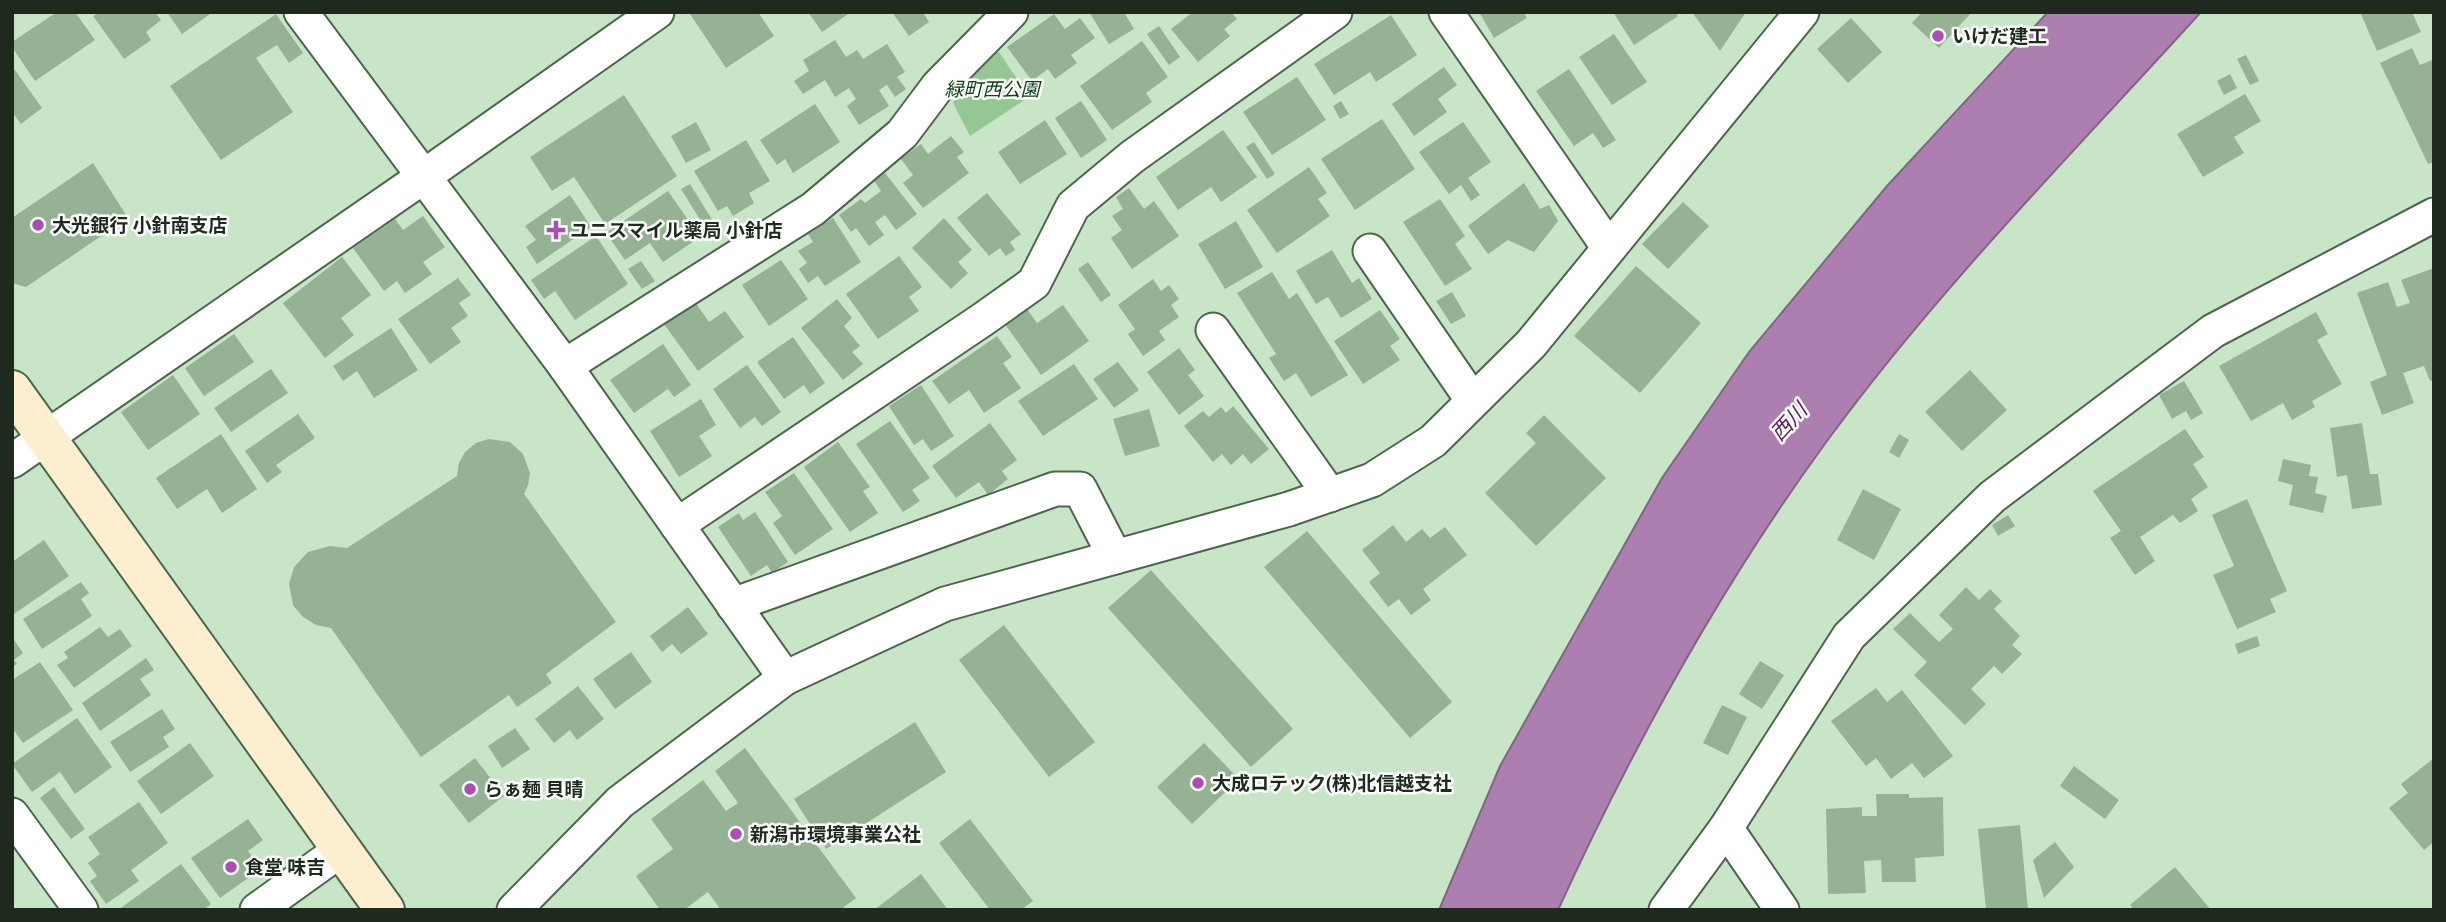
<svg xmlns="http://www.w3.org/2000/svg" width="2446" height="922" font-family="'Playfair Display','Noto Sans JP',serif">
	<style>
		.green { fill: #94c794 }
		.water { fill: #ad7eb0; stroke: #826584; stroke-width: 2 }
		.building { fill: #95b294 }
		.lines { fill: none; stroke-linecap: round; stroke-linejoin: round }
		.street-casing { stroke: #4b664b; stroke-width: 37 }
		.secondary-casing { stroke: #4b664b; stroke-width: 42 }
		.street { stroke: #fff; stroke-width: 33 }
		.secondary { stroke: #fdeecf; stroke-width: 38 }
		.poi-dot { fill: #ac4cb4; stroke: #fbfefb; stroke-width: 2.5 }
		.labels { text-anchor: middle; stroke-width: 5; stroke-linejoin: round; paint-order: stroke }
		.poi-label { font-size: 19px; font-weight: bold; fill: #1f2a1f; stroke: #fbfefb; text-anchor: start }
		.park-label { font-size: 19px; font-style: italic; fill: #0b4211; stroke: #fbfefb }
		.water-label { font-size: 21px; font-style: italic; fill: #5a205f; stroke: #fbfefb }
	</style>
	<rect width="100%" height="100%" fill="#c8e6c7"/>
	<!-- green -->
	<polygon class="green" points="995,46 1029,97 970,136 953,103 975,66"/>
	<!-- water -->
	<path class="water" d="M2048 12H2201C2074 152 1939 288 1827 441 1720 587 1633 746 1558 910H1439L1500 766 1662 478 1749 352 1887 186Z"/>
	<!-- building -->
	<g class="building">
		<polygon points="57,12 75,12 95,40 35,81 12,47 12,42"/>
		<polygon points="99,12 155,12 161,20 146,32 151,40 124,59 93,16"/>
		<polygon points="167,12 213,12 182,34"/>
		<polygon points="693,12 758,12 774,36 726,68 690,14"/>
		<polygon points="808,12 851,12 822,32"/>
		<polygon points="892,12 923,12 929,22 909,36"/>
		<polygon points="1089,12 1124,12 1134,29 1109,44"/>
		<polygon points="1193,12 1231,12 1237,19 1224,29 1230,36 1198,62 1171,29"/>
		<polygon points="1479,12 1524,12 1527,18 1494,38"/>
		<polygon points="1613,12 1675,12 1678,16 1634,45"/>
		<polygon points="1692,12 1746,12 1720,51"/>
		<polygon points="1922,12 1972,12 1939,48 1912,23"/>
		<polygon points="2360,12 2412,12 2421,32 2377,51"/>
		<polygon points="276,14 303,53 289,63 277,45 256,58 293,112 221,160 170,86"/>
		<polygon points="1054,14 1065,29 1080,18 1095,38 1071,55 1077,63 1055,79 1048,69 1032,81 1007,47"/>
		<polygon points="1391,15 1417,55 1376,82 1370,72 1334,95 1314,64"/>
		<polygon points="1851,18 1882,52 1848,83 1817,49"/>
		<polygon points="1159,26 1180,57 1169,65 1147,34"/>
		<polygon points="1614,34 1647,82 1612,105 1579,57"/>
		<polygon points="835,40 846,57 857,50 863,59 887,44 905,72 897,77 906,89 895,97 887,85 879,90 889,106 859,125 847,106 856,99 849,88 835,97 825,80 803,94 794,81 809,71 803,60"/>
		<polygon points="1142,41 1168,77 1146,93 1152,102 1112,130 1080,86"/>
		<polygon points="2412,48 2420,65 2434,59 2434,162 2428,164 2380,63"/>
		<polygon points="2246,55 2259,81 2250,85 2237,59"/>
		<polygon points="12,66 42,108 21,124 12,112"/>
		<polygon points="1444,67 1457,85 1438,99 1447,112 1414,136 1392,104"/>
		<polygon points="1569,69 1616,140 1603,148 1593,133 1574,146 1536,91"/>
		<polygon points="2230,74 2237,88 2224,95 2217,81"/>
		<polygon points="1297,77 1326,120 1272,155 1243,112"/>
		<polygon points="2245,94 2261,121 2234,137 2244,153 2203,177 2177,134"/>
		<polygon points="624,95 677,176 605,224 574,177 552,191 530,157"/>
		<polygon points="1081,101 1107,140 1081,158 1055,118"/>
		<polygon points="1341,101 1349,114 1340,119 1333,106"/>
		<polygon points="815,104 840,142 793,173 785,159 777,165 760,140"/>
		<polygon points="1382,119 1415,169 1355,210 1321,159"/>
		<polygon points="1045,120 1067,154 1020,184 998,152"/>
		<polygon points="696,122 711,150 686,163 671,136"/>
		<polygon points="1463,122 1491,162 1468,178 1480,195 1471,201 1461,185 1449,194 1419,152"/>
		<polygon points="1223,130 1257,177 1221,202 1211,187 1178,210 1156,177"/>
		<polygon points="951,136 964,152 957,157 969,173 923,208 903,183 913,175 901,159 921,144 928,154"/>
		<polygon points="746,140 770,181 749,193 754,203 733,216 727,206 718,211 694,171"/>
		<polygon points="1254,142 1275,174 1267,179 1246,147"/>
		<polygon points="93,163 128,218 26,287 12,283 12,218"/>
		<polygon points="1309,167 1327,193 1318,199 1330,216 1277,253 1247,210"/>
		<polygon points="885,173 917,214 896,230 885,215 875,222 884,235 869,246 856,228 851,232 839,215 861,199 865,203 881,191 874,181"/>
		<polygon points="1524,183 1540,209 1549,205 1558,221 1534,252 1508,240 1488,254 1468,226"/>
		<polygon points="690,184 723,237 714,242 681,189"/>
		<polygon points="1129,188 1144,209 1154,201 1179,236 1132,269 1111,238 1122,230 1112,216 1123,209 1116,197"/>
		<polygon points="668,191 700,237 663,262 650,243 625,260 606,233"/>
		<polygon points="987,193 1021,234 1010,242 1015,250 1006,256 1000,248 989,256 957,218"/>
		<polygon points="570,195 591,227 537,264 526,247 536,240 525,226"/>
		<polygon points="1440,199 1465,236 1455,244 1472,269 1445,286 1403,222"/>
		<polygon points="1683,202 1709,226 1668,269 1642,244"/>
		<polygon points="423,216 445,247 423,262 432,274 405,293 397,281 384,291 353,248 395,219 403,230"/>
		<polygon points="833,218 861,262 825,286 818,276 808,283 799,269 807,263 798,251 813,242 808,234"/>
		<polygon points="944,218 972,250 958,262 968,273 951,289 912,248"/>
		<polygon points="1236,221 1263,267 1225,289 1198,244"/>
		<polygon points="596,236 628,284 575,320 555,291 544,299 531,280"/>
		<polygon points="1332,250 1352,283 1359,278 1372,299 1341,318 1328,297 1316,304 1296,271"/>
		<polygon points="899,256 922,287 909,297 919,311 878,339 846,294"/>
		<polygon points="342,257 371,295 341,318 354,335 325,358 283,303"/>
		<polygon points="781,260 808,299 769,326 742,285"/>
		<polygon points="641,261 655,281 642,289 628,269"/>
		<polygon points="1088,262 1111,295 1101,302 1078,269"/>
		<polygon points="1636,266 1701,323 1640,393 1574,336"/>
		<polygon points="2434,268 2434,380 2430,381 2424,366 2403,373 2414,403 2382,415 2370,382 2387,375 2357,293 2388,282 2397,307 2410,303 2401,280"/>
		<polygon points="1272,272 1289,299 1297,293 1348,375 1311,397 1296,373 1284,381 1269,358 1276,354 1237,293"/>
		<polygon points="458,278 471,295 459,303 468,316 451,328 461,342 430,364 398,319"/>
		<polygon points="1153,279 1161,291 1169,285 1179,299 1171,305 1179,317 1159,331 1165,340 1143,356 1128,334 1135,329 1118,305"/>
		<polygon points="1452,292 1466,316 1451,324 1436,301"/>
		<polygon points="837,299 852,318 844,326 860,346 852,352 863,364 843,380 801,328"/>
		<polygon points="695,302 709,322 725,311 744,337 698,371 664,324"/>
		<polygon points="1063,305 1089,341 1041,375 1005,324 1027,309 1037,323"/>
		<polygon points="1380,310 1400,339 1390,346 1400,360 1363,384 1334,341"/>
		<polygon points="2316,312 2328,334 2317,340 2342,384 2312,401 2315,407 2292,420 2283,403 2251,421 2219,366"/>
		<polygon points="391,328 418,370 374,398 357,371 343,381 333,366"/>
		<polygon points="234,334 254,362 204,396 185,368"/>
		<polygon points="997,336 1012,357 1003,363 1021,388 984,413 969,390 949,404 932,381"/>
		<polygon points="793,337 825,383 810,394 804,385 784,399 757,362"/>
		<polygon points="663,344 691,385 674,397 668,389 634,413 610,380"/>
		<polygon points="1179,348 1195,370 1188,375 1204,396 1179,415 1147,372"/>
		<polygon points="1118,362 1139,390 1114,408 1093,379"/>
		<polygon points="1074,364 1098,399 1043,436 1018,401"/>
		<polygon points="747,365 781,412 762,426 755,417 740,428 713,389"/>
		<polygon points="271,369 288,393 231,432 214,408"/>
		<polygon points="1970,370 2007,410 1962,451 1925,412"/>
		<polygon points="173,375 200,414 148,450 121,412"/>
		<polygon points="2184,381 2203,413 2191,420 2186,411 2172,419 2159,395"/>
		<polygon points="921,385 954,436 931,451 923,439 914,445 889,406"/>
		<polygon points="701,399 716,425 699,436 712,456 679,477 650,431"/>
		<polygon points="1233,406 1269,449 1251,464 1243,454 1231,465 1222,454 1213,462 1184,426 1203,411 1209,417 1221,407 1226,413"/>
		<polygon points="1149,409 1160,446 1125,456 1113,419"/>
		<polygon points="298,414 315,438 276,465 282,472 267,483 245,451"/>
		<polygon points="1544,415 1606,478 1536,546 1485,493 1536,443 1526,433"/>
		<polygon points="890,421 930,478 912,490 920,501 903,512 856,444"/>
		<polygon points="990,423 1017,460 1002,471 1008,479 988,495 979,482 956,498 932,466"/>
		<polygon points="2362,423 2370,474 2378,474 2382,505 2352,509 2347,475 2337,477 2330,428"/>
		<polygon points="2185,429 2204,457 2193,464 2208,487 2191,499 2198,511 2180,523 2173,515 2140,537 2155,561 2135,575 2110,538 2121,531 2093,491"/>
		<polygon points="221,434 257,489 222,513 207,489 177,509 156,478"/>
		<polygon points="1899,434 1909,440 1899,458 1889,452"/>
		<polygon points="489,439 510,442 523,454 530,473 528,485 524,494 616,622 546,674 552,683 517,707 509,695 421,757 331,628 316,625 303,617 293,605 289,584 294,567 308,552 330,546 347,548 457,476 459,463 465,452 476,443"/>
		<polygon points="838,442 870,487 863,491 878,513 850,532 804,467"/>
		<polygon points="2283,459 2311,465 2309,476 2318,477 2315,493 2327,496 2323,513 2289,505 2293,485 2278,481"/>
		<polygon points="794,473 833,529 795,555 773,523 782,516 765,492"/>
		<polygon points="1863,489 1901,509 1874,560 1837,540"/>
		<polygon points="2247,499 2287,591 2270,599 2276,612 2237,629 2213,575 2234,566 2212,515"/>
		<polygon points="755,512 788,562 772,573 767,565 751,576 718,527 739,513 743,520"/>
		<polygon points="2008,515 2015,526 1998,536 1992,525"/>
		<polygon points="1393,525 1406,542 1422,529 1430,538 1445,527 1467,555 1423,589 1431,600 1411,615 1399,599 1388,607 1369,582 1380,573 1362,550"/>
		<polygon points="1307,531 1452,702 1410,738 1264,567"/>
		<polygon points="44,540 69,576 14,614 12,562"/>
		<polygon points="1151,570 1293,729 1251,767 1108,608"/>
		<polygon points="81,582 89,593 81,599 92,616 42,649 23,619"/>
		<polygon points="1966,587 1979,600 1990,589 2002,601 1994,609 2020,636 2012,645 2022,654 2002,674 1994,666 1971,689 1986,704 1965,725 1914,675 1927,662 1893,629 1910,613 1939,642 1953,629 1939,615"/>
		<polygon points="688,607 708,634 681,654 672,644 662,652 650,636"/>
		<polygon points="1004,625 1095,742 1049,777 959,660"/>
		<polygon points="100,627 108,637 120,629 132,646 74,688 57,665 68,658 64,652"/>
		<polygon points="2257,636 2260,646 2238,654 2235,644"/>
		<polygon points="12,637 23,653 14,660 17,664 12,667"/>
		<polygon points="631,652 652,682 615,709 593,679"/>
		<polygon points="146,658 154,670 140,679 151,695 100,731 82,703"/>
		<polygon points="1760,661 1784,675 1762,709 1739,694"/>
		<polygon points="40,662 73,710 23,743 12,728 12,680"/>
		<polygon points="578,686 604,719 577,740 570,730 554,743 535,719"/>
		<polygon points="1876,688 1887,702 1902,690 1953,756 1924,778 1912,763 1891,779 1876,758 1866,766 1831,721"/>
		<polygon points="1722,705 1747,717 1728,755 1703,743"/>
		<polygon points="162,709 175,729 163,737 169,747 130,772 110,742"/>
		<polygon points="77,718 112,767 75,794 60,772 32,792 12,764"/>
		<polygon points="915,722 946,772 826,849 794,799"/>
		<polygon points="515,728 530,749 502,768 488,746"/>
		<polygon points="190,743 214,776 161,814 137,781"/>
		<polygon points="1204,743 1239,779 1192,824 1157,787"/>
		<polygon points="745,748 856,898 840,910 721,910 708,892 684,910 660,910 636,876 673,849 651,819 703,780 726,811 738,803 715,771"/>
		<polygon points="475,758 504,796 469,823 439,785"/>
		<polygon points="2434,758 2434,842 2424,850 2389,808 2408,793 2401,784"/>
		<polygon points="2074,766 2119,800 2105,819 2060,786"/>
		<polygon points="54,787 85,829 71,839 40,798"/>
		<polygon points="1876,794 1909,794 1909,798 1943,797 1944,856 1915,858 1916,882 1882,882 1881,860 1864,861 1866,893 1828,894 1826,809 1862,807 1862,816 1877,816"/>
		<polygon points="139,802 168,843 131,870 139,881 106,904 90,881 97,876 88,863 100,854 88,837"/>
		<polygon points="248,819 263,840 248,851 261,869 220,898 191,858"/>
		<polygon points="970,819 1033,901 1021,910 990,910 939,843"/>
		<polygon points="2020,825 2028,910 1986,910 1978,829"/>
		<polygon points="2055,842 2074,867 2044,898 2033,860"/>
		<polygon points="181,864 211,904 203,910 118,910"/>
		<polygon points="2175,867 2211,910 2134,910 2130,905"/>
		<polygon points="921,874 948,910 874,910 891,897"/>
	</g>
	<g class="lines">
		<defs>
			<g id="street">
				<polyline points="301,12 565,366 785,678"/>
				<polyline points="1446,12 1609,248"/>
				<polyline points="1370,251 1473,401"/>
				<polyline points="1213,330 1330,495"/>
				<polyline points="565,366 813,209 902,134 938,86 1011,12"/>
				<polyline points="12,461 423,177 657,12"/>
				<polyline points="677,525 982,320 1034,283 1073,206 1132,157 1335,12"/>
				<polyline points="733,605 1055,489 1080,489 1115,557"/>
				<polyline points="12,815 81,910"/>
				<polyline points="1726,828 1782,910"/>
				<polyline points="257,910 342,849"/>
				<polyline points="514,910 620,802 785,678 945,604 1289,509 1372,480 1433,441 1531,344 1802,12"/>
				<polyline points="1666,910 1726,828 1849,636 1992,497 2213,331 2434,215"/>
			</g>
			<polyline id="secondary" points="12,390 385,910"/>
		</defs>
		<!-- street casing -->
		<use href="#street" class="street-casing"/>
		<!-- secondary casing -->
		<use href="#secondary" class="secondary-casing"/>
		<!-- street -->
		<use href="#street" class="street"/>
		<!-- secondary -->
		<use href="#secondary" class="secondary"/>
	</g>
	<!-- markers -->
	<g class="poi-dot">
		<circle cx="1938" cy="36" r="7"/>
		<circle cx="38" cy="225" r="7"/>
		<path d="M552.5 219.5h7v7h7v7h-7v7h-7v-7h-7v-7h7z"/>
		<circle cx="1198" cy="783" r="7"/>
		<circle cx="470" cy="789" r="7"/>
		<circle cx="736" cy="834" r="7"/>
		<circle cx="231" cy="867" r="7"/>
	</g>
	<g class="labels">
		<!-- poi labels -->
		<g class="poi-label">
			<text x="1952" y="43">いけだ建工</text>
			<text x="52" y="232">大光銀行 小針南支店</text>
			<text x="570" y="237">ユニスマイル薬局 小針店</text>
			<text x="1212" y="790">大成ロテック(株)北信越支社</text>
			<text x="484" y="796">らぁ麺 貝晴</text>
			<text x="750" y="841">新潟市環境事業公社</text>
			<text x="245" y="874">食堂 味吉</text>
		</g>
		<!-- park labels -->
		<g class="park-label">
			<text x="992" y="96">緑町西公園</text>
		</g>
		<!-- water labels -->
		<g class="water-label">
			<text transform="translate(1789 422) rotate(-47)" y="7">西川</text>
		</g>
	</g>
	<!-- border -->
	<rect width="2446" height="922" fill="none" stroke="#1f2a1f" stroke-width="28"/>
</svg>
